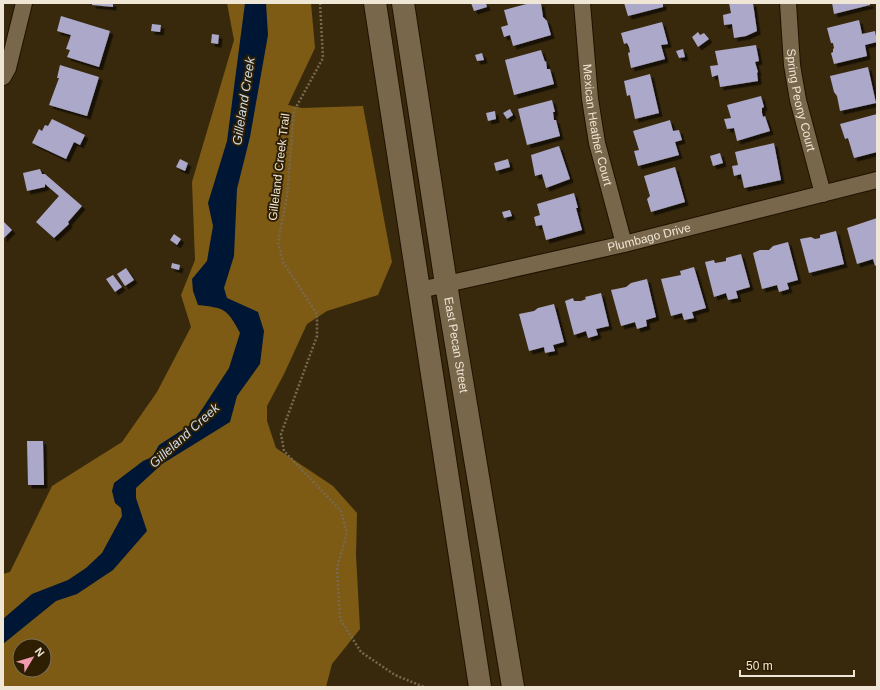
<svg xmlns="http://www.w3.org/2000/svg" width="880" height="690" font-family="Helvetica,sans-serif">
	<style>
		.forest { fill: #7d5b14; fill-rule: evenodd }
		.water { fill: #001635 }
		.building { fill: #aba8c9; filter: url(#shadow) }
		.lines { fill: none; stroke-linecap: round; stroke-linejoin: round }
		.street-casing { stroke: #1f1100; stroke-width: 18 }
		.secondary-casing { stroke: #1f1100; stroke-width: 24 }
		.path { stroke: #776951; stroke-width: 2.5; stroke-dasharray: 2 2; stroke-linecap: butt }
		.street { stroke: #78674a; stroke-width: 16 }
		.secondary { stroke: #78674a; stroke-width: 22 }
		.labels { text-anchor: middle; stroke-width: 4; stroke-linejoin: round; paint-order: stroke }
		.street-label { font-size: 12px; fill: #f0e6d6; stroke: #2e1f03 }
		.water-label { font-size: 13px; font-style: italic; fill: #ceddef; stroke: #2e1f03 }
	</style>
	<defs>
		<filter id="shadow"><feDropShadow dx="3.5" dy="3.5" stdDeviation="0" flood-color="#0009"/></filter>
	</defs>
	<rect width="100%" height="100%" fill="#38290d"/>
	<!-- forest -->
	<path class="forest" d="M227 3H311L315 48 288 105 302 108 363 106 392 262 378 295 327 311 307 324 284 374 267 406V421L276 448 333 486 357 513 356 555 360 629 332 664 326 687H3V574L10 572 52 486 122 442 157 392 191 327 181 295 195 260 192 182 234 40ZM20 646H44V670H20Z"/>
	<!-- water -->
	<path class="water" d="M245 3H266L268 35 250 137 237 189 234 256 224 288 227 298 258 312 264 331 260 364 237 396 230 422 162 464 136 488V498L147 531 113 570 77 594 56 601 3 644V619L32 594 68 580 86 568 102 553 122 516 121 508 115 503 112 491 114 483 143 461 152 457 159 445 193 423 229 368 240 333C227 308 224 308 198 305L193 291 192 279 207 261 213 226 208 203 227 141Z"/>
	<!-- building -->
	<g class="building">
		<polygon points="92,3 113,3 113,7 92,5"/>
		<polygon points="471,3 486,3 487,7 474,11"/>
		<polygon points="530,3 541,3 543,17 547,21 551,35 513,46 510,35 504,37 501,27 508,25 504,10"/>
		<polygon points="624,3 663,3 663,7 628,16"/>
		<polygon points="729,3 753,3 757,31 746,36 734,38 732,24 724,25 723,15 731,13"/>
		<polygon points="832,3 870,3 870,5 834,14"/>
		<polygon points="61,16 110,31 99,67 67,57 70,50 66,49 71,35 57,31"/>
		<polygon points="859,20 862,34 875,31 877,42 865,45 867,56 834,64 831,53 833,52 833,49 834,48 833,43 831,43 827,28"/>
		<polygon points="662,22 668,44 661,45 665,59 631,68 628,53 630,52 629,47 627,43 624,44 621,33"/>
		<polygon points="152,24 161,25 160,32 151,31"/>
		<polygon points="698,32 700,35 704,33 709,39 698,47 692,37"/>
		<polygon points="212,34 219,35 218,44 211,43"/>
		<polygon points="756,45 759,61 755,62 758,72 757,73 758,81 720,87 718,75 712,77 710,66 718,65 715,51"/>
		<polygon points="683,49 685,57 679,58 676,51"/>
		<polygon points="541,50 545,62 546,61 547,69 550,69 554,84 514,95 505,60"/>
		<polygon points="482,53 484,60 477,61 475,55"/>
		<polygon points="60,65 99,77 87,116 49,105 59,78 57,78"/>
		<polygon points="868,67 876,103 840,111 837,96 834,92 830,76"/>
		<polygon points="650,74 659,113 635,119 630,95 627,96 624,81"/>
		<polygon points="761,96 764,107 762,108 762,113 763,117 765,116 770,131 737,141 734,128 727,129 724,119 731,118 727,105"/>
		<polygon points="552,100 555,112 553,112 554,120 556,120 560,136 527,145 518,109"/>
		<polygon points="510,109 513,115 507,119 503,113"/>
		<polygon points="495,111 496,119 488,121 486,113"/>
		<polygon points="877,114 877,152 854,158 848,138 845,139 840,124"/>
		<polygon points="52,119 85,135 80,145 74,142 66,159 32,143 39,129 42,131 45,125 48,126"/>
		<polygon points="670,120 673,131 679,130 682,140 675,142 679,155 638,166 634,151 639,150 633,131"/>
		<polygon points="774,143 781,180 744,188 741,174 734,176 732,166 738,165 735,152"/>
		<polygon points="559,146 570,179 546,188 542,174 535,176 531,155"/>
		<polygon points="720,153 723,163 713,166 710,156"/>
		<polygon points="180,159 188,163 185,171 176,167"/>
		<polygon points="508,159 510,167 496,171 494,163"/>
		<polygon points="675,167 685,202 651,212 647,199 650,196 644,176"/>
		<polygon points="40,169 42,174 45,174 82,206 68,222 69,224 54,238 36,222 59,196 45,184 45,187 27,191 23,173"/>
		<polygon points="574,193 578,208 576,208 582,230 546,240 542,225 536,226 534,217 540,215 537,204"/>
		<polygon points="510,210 512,216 504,218 502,212"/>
		<polygon points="877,218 877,265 875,266 873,259 857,264 847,228"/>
		<polygon points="3,221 12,230 3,239"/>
		<polygon points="836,231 844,264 809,273 800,239 811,237 815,239 820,238 820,235"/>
		<polygon points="174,234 181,239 177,245 170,240"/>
		<polygon points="788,242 798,280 787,283 789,289 779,292 777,285 762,289 753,253 760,250 769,250 773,246"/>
		<polygon points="741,254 750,287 736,291 738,298 728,300 726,293 714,297 705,262 714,260 715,263 721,262 726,261 726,258"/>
		<polygon points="172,263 180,265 179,270 171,268"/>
		<polygon points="694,267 706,308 692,312 694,318 684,320 682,313 671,316 661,279 681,275 680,271"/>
		<polygon points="126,268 134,280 125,286 117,274"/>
		<polygon points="113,275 122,287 115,292 106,279"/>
		<polygon points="647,279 656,317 646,320 647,326 637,329 635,322 621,326 611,290 626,287 631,283"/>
		<polygon points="601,293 609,326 596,329 598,335 588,338 586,331 574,335 565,301 573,298 574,301 581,301 586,299 585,297"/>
		<polygon points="554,304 564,342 553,345 555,351 545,353 544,347 529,351 519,314 534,311 538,308"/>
		<polygon points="27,441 43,441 44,485 28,485"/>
	</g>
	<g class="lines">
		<defs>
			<g id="street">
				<path id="s1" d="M582 3 590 99 597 143 624 244"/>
				<path id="s2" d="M788 3 792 65 798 100 823 194"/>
				<polyline points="3,77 8,68 24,3"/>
				<path id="s3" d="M420 290 624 244 877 180"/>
			</g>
			<g id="secondary">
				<polyline points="375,3 480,687"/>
				<path id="s4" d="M403 3 446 284 513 687"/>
			</g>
		</defs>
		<!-- street casing -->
		<use href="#street" class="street-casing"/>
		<!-- secondary casing -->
		<use href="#secondary" class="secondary-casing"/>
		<!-- path -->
		<polyline class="path" points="320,3 323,58 294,111 287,196 278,242 283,262 317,314 317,336 281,434 284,451 341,511 347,533 337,568 340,619 361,652 395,675 424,687"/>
		<!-- street -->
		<use href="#street" class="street"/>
		<!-- secondary -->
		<use href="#secondary" class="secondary"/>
	</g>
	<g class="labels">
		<!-- street labels -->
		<g class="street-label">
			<text dy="4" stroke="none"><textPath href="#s2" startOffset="98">Spring Peony Court</textPath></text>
			<text dy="4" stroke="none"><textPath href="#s1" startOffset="123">Mexican Heather Court</textPath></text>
			<text transform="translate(279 167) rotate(-83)" y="4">Gilleland Creek Trail</text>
			<text dy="4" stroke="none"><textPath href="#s3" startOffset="235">Plumbago Drive</textPath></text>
			<text dy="4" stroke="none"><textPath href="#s4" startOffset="346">East Pecan Street</textPath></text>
		</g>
		<!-- water labels -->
		<g class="water-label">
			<text transform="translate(243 101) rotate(-81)" y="5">Gilleland Creek</text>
			<text transform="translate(184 435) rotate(-42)" y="5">Gilleland Creek</text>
		</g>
	</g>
	<!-- border -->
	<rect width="880" height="690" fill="none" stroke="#f0e6d6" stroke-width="8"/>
	<!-- north arrow -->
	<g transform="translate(32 658) rotate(52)"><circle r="19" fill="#2e1f03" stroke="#7c6f57"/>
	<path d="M0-3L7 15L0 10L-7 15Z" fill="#f29aae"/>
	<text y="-6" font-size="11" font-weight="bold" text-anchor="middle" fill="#f0e6d6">N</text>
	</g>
	<!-- scale -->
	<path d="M740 670v6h114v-6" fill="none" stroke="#f0e6d6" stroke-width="2"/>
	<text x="746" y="670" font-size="12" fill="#f0e6d6" stroke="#2e1f03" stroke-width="3" paint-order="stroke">50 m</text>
</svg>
